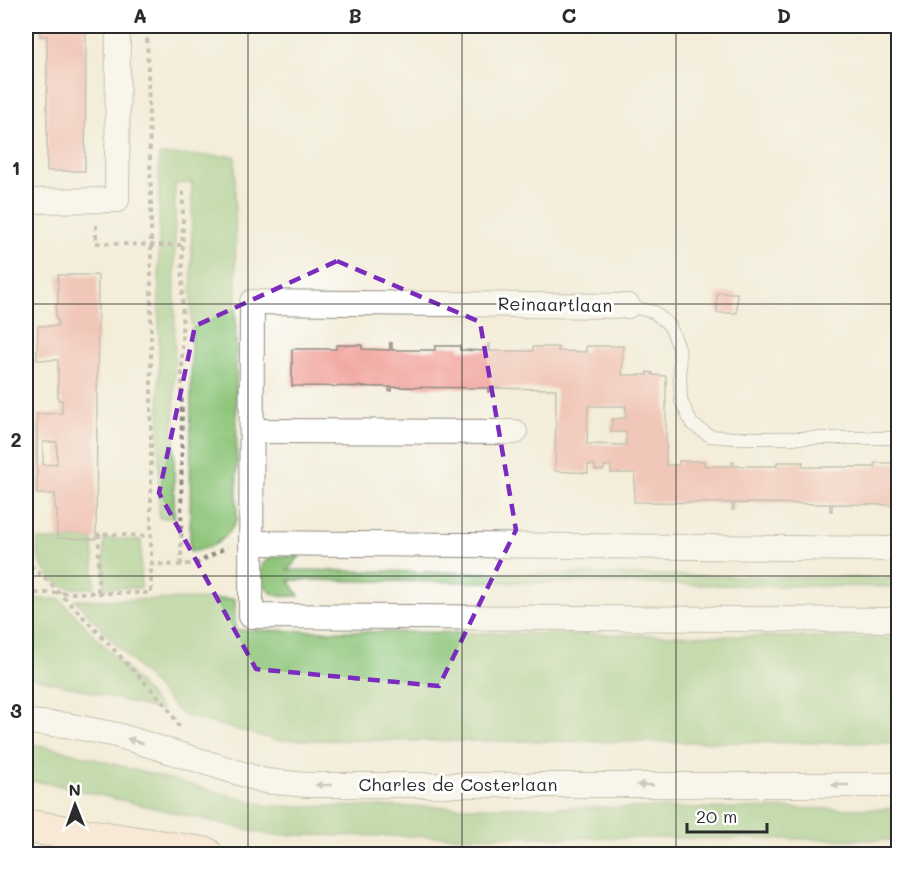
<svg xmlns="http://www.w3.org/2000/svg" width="924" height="880" font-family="Mali,sans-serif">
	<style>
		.green { fill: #8ec579; stroke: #5c7852; stroke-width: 1.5 }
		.building { fill: #ef9a92; fill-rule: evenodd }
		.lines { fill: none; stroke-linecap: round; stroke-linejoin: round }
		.lane-casing { stroke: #8f8c82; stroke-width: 14 }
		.street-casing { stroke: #8f8c82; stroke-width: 26 }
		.secondary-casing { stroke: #8f8c82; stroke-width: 35 }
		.path { stroke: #8f8c82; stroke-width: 4; stroke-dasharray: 4.5 4.5; stroke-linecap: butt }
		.lane { stroke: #fff; stroke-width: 12 }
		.street { stroke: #fff; stroke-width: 24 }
		.secondary { stroke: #fce5d0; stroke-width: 33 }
		.oneway { fill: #a0a0a0 }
		.marked { fill: none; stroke: #7b2cbf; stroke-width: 4.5; stroke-dasharray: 12 8; stroke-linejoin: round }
		.grid { fill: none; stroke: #2b2b2b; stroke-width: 1.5; stroke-opacity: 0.55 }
		.labels { text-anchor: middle; stroke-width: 6; stroke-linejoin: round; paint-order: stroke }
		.street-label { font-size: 18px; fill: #2b2b2b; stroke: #fff }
		.neatline { fill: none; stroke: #2b2b2b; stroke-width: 2 }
		.grid-label { font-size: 20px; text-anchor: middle; font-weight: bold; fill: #2b2b2b }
	</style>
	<rect width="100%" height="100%" fill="#fff"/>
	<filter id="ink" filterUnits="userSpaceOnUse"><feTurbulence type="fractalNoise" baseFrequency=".0167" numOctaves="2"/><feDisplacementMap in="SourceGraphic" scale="12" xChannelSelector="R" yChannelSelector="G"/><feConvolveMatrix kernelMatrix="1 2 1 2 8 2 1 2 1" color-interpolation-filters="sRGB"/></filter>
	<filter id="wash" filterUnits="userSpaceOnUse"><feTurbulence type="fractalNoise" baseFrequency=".008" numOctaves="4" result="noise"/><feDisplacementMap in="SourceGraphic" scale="24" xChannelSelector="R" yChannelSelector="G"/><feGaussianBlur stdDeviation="1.35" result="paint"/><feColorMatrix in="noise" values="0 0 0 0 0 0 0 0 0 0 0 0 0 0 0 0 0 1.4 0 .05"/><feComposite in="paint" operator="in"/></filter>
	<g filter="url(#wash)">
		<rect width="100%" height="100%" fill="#f3edd9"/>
		<!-- green -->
		<g class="green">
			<path d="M159 155 235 156 237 520C226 541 213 548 190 552L192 183 175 184 174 518H159Z"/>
			<path d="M93 539 95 588C87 588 78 589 70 588 56 586 41 569 38 555 37 550 37 545 38 540Z"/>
			<polygon points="104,539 141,540 141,588 104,588"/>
			<path d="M300 556 288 570 895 578 898 574V590L897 587 289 580 299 596C292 596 282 597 276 595 263 590 254 570 267 560 275 554 290 557 300 556Z"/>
			<polygon points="26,599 60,599 139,683 162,711 76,688 34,678 26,678"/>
			<polygon points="235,599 235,630 898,638 898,743 276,740 182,715 75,600"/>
			<polygon points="26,743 58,749 269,806 898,809 898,840 270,835 48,783 26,781"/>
		</g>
		<g id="blocks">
			<!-- building -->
			<g class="building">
				<polygon points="40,26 86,26 85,171 47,171 47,36 40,36"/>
				<path d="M58 275H98L96 539 57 538V509H55V494H37V414L62 413V400H58V360H37L38 326H58V320H56V304H58ZM43 442H57V464L43 465Z"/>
				<rect x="717" y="293" width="20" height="20"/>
				<path d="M390 343H392V350H435V346H460V350L488 351V344H490V351H533V347H558V351L586 352V346H623L622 375H647V372L653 373V375L666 376V465H679V461H704V466H732V462H734V466H777V462H803L802 467H875V463H898V505L832 504V511H830V504L734 503V510H732V503L634 502 635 473H611V465L604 466V470H595V465H588V473L555 471 556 389 490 388V391L488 392V388L392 387V391H389L390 387 292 386V349H336L337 345H362V349L390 350ZM588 406H626V418L612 419 611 432H626V445L587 444Z"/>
			</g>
		</g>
	</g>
	<g filter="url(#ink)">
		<use href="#blocks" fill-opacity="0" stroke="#8f8c82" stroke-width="1.5"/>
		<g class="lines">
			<defs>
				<polyline id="lane" points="628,306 654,312 670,326 679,348 681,401 692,424 710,436 734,438 898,438"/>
				<g id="street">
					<polyline points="26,201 117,200 118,26"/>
					<polyline points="628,306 252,302 251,616 898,620"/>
					<polyline points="252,431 515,432"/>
					<polyline points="251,543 898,549"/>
					<polyline points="26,722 66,725 117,735 265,781 307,785 898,785"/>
				</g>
				<polyline id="secondary" points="26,826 206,854"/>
			</defs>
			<!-- lane casing -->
			<use href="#lane" class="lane-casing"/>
			<!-- street casing -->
			<use href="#street" class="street-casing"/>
			<!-- secondary casing -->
			<use href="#secondary" class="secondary-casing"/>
			<!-- path -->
			<g class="path">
				<polyline points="184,31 184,26"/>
				<polyline points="96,225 96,243 150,245 183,245"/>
				<path d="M26 558 29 564C66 597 99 634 133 670 149 687 170 706 179 727"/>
				<polyline points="150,564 181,565 197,563 227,547"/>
				<polyline points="181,565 183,189"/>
				<polyline points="98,592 99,534 150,536"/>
				<polyline points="26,593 151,593 151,200 147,31"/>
			</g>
			<!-- lane -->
			<use href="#lane" class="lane"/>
			<!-- street -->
			<use href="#street" class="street"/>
			<!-- secondary -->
			<use href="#secondary" class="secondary"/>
		</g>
		<!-- one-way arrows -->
		<defs><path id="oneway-solid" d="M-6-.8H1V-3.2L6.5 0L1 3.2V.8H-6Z" transform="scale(1.5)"/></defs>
		<g class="oneway">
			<use href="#oneway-solid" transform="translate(135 741) rotate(-163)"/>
			<use href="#oneway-solid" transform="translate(324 785) rotate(180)"/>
			<use href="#oneway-solid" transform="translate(645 785) rotate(180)"/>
			<use href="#oneway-solid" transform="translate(840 785) rotate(180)"/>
		</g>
	</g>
	<!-- marked area -->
	<path d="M0 0H924V880H0ZM337 261 480 322 516 530 439 686 256 669 159 493 195 326Z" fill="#f3edd9" fill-opacity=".55" fill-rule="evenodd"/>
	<path class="marked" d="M337 261 480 322 516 530 439 686 256 669 159 493 195 326Z"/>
	<!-- grid -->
	<path class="grid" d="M248 26V854M462 26V854M676 26V854M26 304H898M26 576H898"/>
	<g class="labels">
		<!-- street labels -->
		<g class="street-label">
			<text transform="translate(555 305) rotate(1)" y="6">Reinaartlaan</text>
			<text x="458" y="791">Charles de Costerlaan</text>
		</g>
	</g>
	<!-- margin -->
	<rect width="924" height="880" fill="none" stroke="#fff" stroke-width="66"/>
	<!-- north arrow -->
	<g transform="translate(75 805) rotate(359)" stroke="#ffffff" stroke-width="4.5" paint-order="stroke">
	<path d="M0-4.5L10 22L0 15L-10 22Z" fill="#2b2b2b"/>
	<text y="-9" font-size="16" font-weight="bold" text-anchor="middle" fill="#2b2b2b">N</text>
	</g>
	<!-- scale -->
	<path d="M687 823v9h80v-9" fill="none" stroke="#2b2b2b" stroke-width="3"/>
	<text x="696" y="823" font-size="18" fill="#2b2b2b" stroke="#ffffff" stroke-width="4.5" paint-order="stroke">20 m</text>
	<rect x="33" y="33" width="858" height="814" class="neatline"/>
	<g class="grid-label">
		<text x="140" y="23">A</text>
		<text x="355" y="23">B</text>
		<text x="569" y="23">C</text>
		<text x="784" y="23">D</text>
		<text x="16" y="175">1</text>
		<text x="16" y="447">2</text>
		<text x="16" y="718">3</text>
	</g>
</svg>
